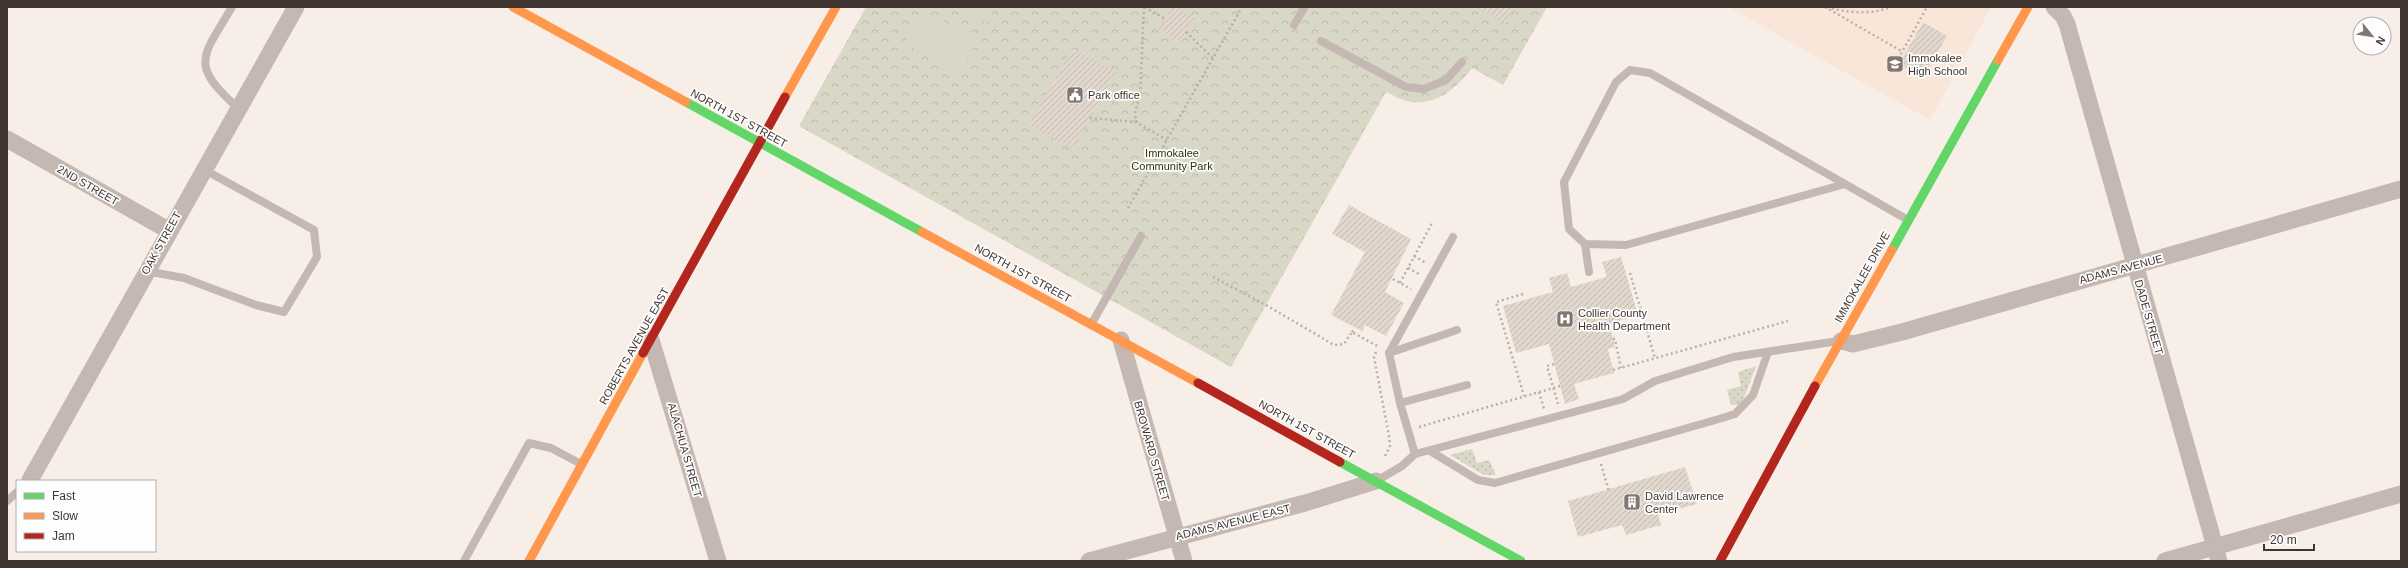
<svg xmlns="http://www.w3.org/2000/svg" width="2408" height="568" font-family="Helvetica,sans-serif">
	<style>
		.built { fill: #fae6d9 }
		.grass { fill: url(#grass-dots) }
		.park { fill: url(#park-crowns) }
		.pitch { fill: #d9d7c5 }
		.building { fill: url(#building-hatch) }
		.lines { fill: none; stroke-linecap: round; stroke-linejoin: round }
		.path { stroke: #b9aeaa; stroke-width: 2.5; stroke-dasharray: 2 3; stroke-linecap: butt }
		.lane { stroke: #c5b7b2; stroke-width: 8 }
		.street { stroke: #c5b7b2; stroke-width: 17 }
		.fast { stroke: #63d668; stroke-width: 9 }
		.slow { stroke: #ff974d; stroke-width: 9 }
		.jam { stroke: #b3261e; stroke-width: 9 }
		.labels { text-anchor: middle; stroke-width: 3.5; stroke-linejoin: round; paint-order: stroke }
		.poi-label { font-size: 11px; fill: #41362f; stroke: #fdfdfd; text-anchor: start }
		.street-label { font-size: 11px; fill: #41362f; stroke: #fdfdfd }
		.park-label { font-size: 11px; fill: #2d3500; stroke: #fdfdfd }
	</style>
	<defs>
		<pattern id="grass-dots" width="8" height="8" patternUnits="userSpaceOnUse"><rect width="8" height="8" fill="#d9d7c5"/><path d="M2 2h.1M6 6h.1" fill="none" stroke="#bbb9aa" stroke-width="1.8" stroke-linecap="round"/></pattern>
		<pattern id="park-crowns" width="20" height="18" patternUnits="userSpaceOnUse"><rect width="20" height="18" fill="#d9d7c5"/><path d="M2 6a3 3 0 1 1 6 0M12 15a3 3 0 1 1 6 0" fill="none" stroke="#bbb9aa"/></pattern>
		<pattern id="building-hatch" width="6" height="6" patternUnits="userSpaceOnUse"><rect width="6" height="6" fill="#e1d7cd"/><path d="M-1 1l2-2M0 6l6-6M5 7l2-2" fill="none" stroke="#c2b9b0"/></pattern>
	</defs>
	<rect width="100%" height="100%" fill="#f8eee8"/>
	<!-- built -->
	<polygon class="built" points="1728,7 1991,7 1930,120"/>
	<!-- grass -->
	<g class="grass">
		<polygon points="1756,366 1744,398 1739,405 1731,405 1727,390 1741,386 1738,372"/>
		<polygon points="1472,449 1477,463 1489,460 1496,475 1484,475 1450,455"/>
	</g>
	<!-- park -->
	<path class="park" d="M866 7H1547L1503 85 1472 68C1455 90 1433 109 1403 100 1397 98 1391 94 1386 92L1231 367 799 126Z"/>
	<!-- pitch -->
	<g class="pitch">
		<polygon points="959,7 996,7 987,23"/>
		<polygon points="924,10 977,41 959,74 904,43"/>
	</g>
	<!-- building -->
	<g class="building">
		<polygon points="1172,7 1177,7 1195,17 1181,42 1159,29"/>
		<polygon points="1477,7 1516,7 1506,23"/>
		<polygon points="1923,22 1947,36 1923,77 1899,64"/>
		<polygon points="1073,48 1116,72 1073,149 1029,125"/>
		<polygon points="1349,205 1411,239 1385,292 1404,303 1386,336 1365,325 1362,331 1331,315 1365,252 1332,234"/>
		<polygon points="1621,257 1638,315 1609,324 1615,347 1608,349 1614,373 1574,384 1579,399 1565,404 1549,344 1516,353 1503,306 1553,292 1549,278 1567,273 1571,287 1607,277 1602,262"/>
		<polygon points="1685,467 1697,504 1658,514 1661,525 1626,535 1622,525 1578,537 1568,501"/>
	</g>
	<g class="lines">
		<!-- path -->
		<g class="path">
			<polyline points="1144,7 1140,96 1135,111 1136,122 1167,140"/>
			<polyline points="1145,7 1165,19"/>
			<polyline points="1825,7 1903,52"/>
			<path d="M1827 7C1848 13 1870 15 1891 7"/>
			<polyline points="1186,32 1213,58"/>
			<polyline points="1896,63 1927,7"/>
			<polyline points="1090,118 1136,122"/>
			<polyline points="1128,208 1242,7"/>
			<polyline points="1414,256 1426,263"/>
			<polyline points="1408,268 1419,274"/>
			<polyline points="1630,273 1655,358"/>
			<polyline points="1213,277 1266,305 1334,345 1344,344 1352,332 1379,347"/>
			<polyline points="1393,279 1411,289"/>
			<polyline points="1400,283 1432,223"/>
			<polyline points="1523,294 1496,302 1524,396"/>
			<polyline points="1352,332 1355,328"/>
			<polyline points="1613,339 1615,339 1621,368"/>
			<polyline points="1376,352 1374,357 1389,436 1390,446 1385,456"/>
			<polyline points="1554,364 1547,366 1558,404"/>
			<polyline points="1613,370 1788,321"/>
			<polyline points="1539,392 1544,409"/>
			<polyline points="1419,427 1560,386"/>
			<polyline points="1601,464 1609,492"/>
		</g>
		<!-- lane -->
		<g class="lane">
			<path d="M232 7C202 58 189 64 238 108"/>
			<polyline points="1294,25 1304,8 1302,7"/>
			<polyline points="1321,41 1406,87 1424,89 1446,80 1462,62"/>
			<polyline points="1845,184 1650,73 1630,70 1616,82 1564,182 1569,229 1585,244 1626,245 1845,184 1908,220"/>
			<polyline points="1585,244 1589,272"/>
			<polyline points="146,271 184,278 256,305 284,312 317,257 314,230 203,169"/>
			<polyline points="1092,323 1141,236"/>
			<polyline points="1389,353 1453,237"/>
			<polyline points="1400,403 1389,353 1457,330"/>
			<polyline points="1430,451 1478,480 1495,483 1719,419 1735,414 1753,395 1768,352"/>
			<polyline points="1415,454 1400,403 1467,385"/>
			<polyline points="1378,480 1402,466 1415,454 1623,399 1655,381 1733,357 1838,341"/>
			<polyline points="7,501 17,492"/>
			<polyline points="464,561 529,443 551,448 581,464"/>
		</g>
		<!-- street -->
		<g class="street">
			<polyline points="2054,7 2063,16 2067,24 2219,561"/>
			<polyline points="7,139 168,230"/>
			<polyline points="651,340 718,561"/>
			<polyline points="1121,340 1184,561"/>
			<polyline points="1841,341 1853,344 1902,332 2401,189"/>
			<polyline points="30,480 296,7"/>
			<polyline points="1089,561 1305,503 1376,481"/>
			<polyline points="2165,561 2401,494"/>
		</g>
		<!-- fast -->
		<g class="fast">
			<polyline points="686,102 922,232"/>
			<polyline points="1892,250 1998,60"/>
			<polyline points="1340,462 1521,561"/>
		</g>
		<!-- slow -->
		<g class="slow">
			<polyline points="513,7 686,102"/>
			<polyline points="1998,60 2028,7"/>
			<polyline points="785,97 836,7"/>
			<polyline points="922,232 1198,383"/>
			<polyline points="1815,386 1892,250"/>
			<polyline points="529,561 643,353"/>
		</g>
		<!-- jam -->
		<g class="jam">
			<polyline points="643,353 785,97"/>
			<polyline points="1198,383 1340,462"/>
			<polyline points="1720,561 1815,386"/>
		</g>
	</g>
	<!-- icons -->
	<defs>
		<symbol id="school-square" viewBox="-11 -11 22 22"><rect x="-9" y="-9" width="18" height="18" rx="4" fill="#817670" stroke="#fdfdfd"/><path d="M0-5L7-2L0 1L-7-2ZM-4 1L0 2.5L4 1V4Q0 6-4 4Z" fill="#fff"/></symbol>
		<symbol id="civic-square" viewBox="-11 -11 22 22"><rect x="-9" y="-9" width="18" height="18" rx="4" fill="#817670" stroke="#fdfdfd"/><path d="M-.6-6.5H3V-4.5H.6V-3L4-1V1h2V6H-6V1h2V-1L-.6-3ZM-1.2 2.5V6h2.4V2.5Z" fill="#fff"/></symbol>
		<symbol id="hospital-square" viewBox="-11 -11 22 22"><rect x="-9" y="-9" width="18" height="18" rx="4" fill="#817670" stroke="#fdfdfd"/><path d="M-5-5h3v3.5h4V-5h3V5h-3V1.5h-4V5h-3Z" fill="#fff"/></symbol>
		<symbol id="building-square" viewBox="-11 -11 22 22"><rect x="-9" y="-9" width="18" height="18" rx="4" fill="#817670" stroke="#fdfdfd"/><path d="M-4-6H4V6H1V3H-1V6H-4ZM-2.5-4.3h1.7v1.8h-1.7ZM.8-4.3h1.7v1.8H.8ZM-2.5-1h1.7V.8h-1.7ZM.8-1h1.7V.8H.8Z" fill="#fff"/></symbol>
	</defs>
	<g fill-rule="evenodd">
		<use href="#school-square" x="1885" y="54" width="20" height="20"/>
		<use href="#civic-square" x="1065" y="85" width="20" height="20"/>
		<use href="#hospital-square" x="1555" y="309" width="20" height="20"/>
		<use href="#building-square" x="1622" y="492" width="20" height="20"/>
	</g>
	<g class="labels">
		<!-- poi labels -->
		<g class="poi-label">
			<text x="1908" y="62">Immokalee<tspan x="1908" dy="13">High School</tspan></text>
			<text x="1088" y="99">Park office</text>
			<text x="1578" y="317">Collier County<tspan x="1578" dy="13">Health Department</tspan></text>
			<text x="1645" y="500">David Lawrence<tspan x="1645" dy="13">Center</tspan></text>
		</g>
		<!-- street labels -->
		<g class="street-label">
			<text transform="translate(739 118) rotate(29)" y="4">NORTH 1ST STREET</text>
			<text transform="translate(88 185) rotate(30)" y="4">2ND STREET</text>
			<text transform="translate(161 243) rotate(-61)" y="4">OAK STREET</text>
			<text transform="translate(2121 269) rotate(-15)" y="4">ADAMS AVENUE</text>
			<text transform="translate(1023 273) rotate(29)" y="4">NORTH 1ST STREET</text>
			<text transform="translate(1862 277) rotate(-61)" y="4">IMMOKALEE DRIVE</text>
			<text transform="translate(2149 317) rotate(74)" y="4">DADE STREET</text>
			<text transform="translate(634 346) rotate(-61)" y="4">ROBERTS AVENUE EAST</text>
			<text transform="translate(1307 429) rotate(29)" y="4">NORTH 1ST STREET</text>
			<text transform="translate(685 450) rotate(74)" y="4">ALACHUA STREET</text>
			<text transform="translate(1152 451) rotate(74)" y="4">BROWARD STREET</text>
			<text transform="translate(1233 522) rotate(-14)" y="4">ADAMS AVENUE EAST</text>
		</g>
		<!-- park labels -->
		<g class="park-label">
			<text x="1172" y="157">Immokalee<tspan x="1172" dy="13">Community Park</tspan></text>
		</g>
	</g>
	<!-- border -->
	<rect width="2408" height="568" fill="none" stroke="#41362f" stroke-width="16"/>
	<!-- legend -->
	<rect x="16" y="480" width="140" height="72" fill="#fdfdfd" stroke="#b2adab"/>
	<rect x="24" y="493" width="20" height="6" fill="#63d668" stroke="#b2adab"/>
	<text x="52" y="500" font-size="12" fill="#41362f">Fast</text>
	<rect x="24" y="513" width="20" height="6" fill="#ff974d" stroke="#b2adab"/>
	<text x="52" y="520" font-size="12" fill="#41362f">Slow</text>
	<rect x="24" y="533" width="20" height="6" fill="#b3261e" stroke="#b2adab"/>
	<text x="52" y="540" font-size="12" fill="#41362f">Jam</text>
	<!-- north arrow -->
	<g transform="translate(2372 36) rotate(120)"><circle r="19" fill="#fdfdfd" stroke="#b2adab"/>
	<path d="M0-3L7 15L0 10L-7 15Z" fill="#817670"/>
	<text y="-6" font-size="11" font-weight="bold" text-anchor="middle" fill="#41362f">N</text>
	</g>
	<!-- scale -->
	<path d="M2264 544v6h50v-6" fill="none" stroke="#41362f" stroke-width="2"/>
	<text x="2270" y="544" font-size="12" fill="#41362f" stroke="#fdfdfd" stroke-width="3" paint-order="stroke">20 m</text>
</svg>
